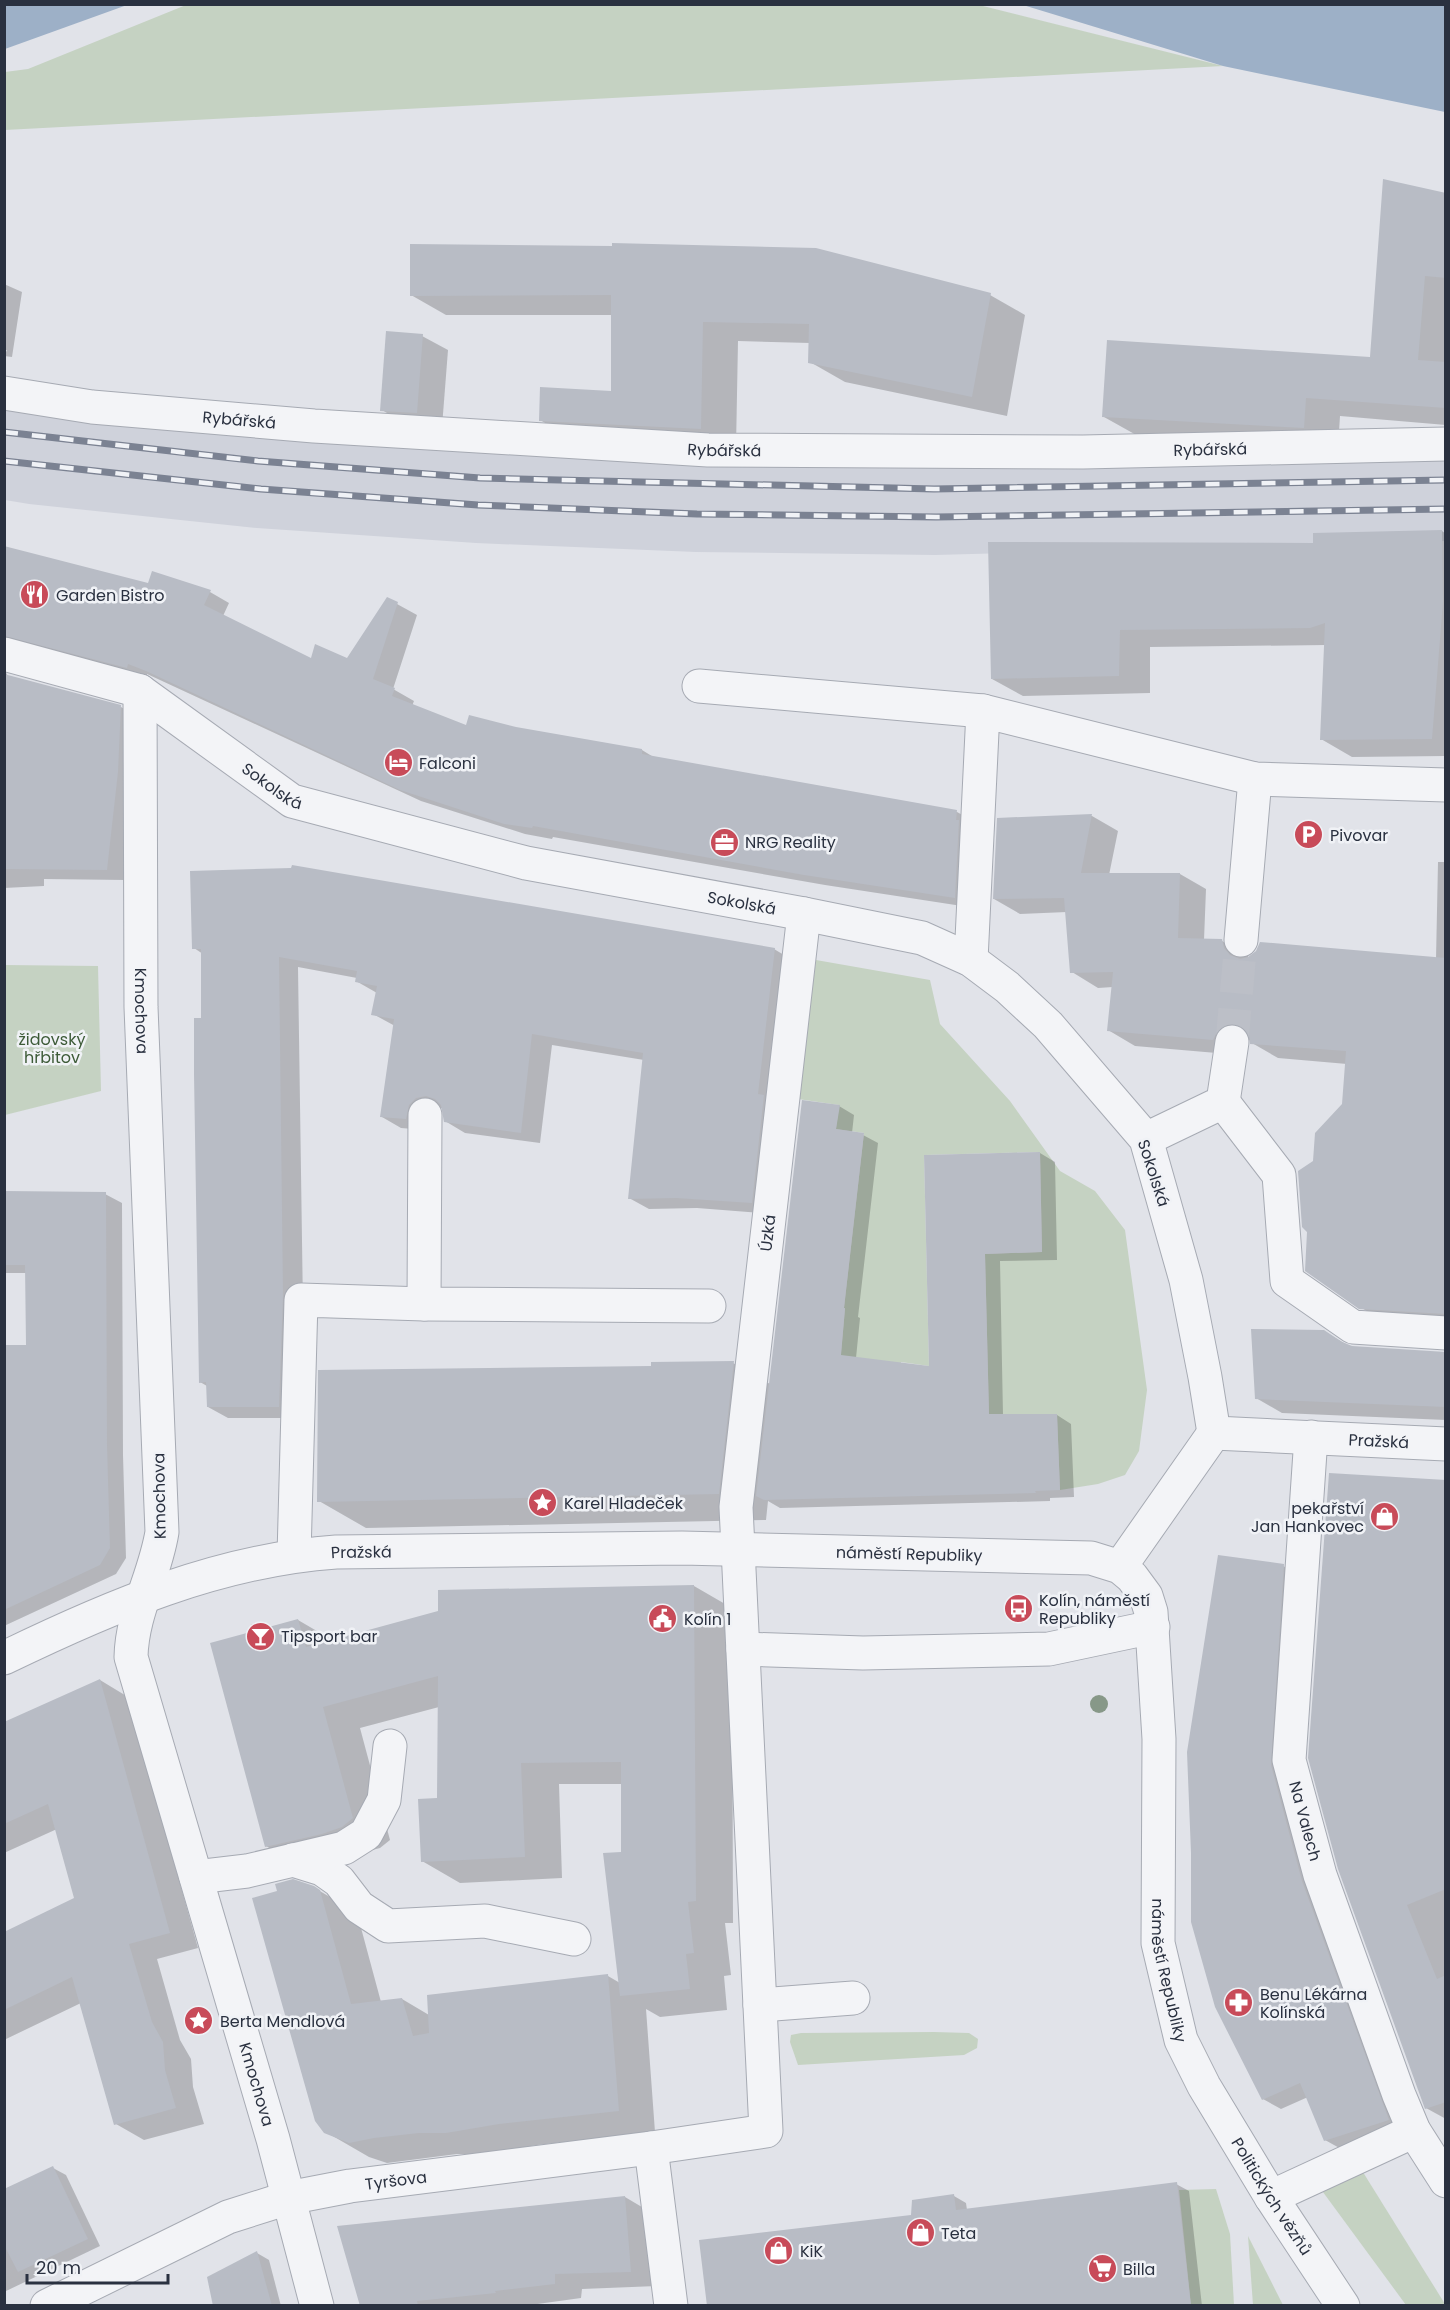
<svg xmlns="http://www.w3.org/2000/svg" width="1450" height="2310" font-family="Poppins,sans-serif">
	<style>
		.built { fill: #cfd2db }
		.green { fill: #c5d2c2 }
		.water { fill: #9db0c7 }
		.shadow { fill: #0003 }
		.building { fill: #b8bcc5 }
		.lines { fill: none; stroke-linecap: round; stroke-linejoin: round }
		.minor-tunnel { stroke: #bcbfc7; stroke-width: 33; stroke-dasharray: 33 16; stroke-linecap: butt }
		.minor-casing { stroke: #a6aab3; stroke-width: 35 }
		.minor { stroke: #f3f4f7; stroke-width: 33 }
		.rail-casing { stroke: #7b8292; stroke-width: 7 }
		.rail { stroke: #f0f2f6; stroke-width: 4.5; stroke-dasharray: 14; stroke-linecap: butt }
		.tree { fill: #879888 }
		.labels { text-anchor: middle; stroke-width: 5; stroke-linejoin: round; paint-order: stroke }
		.street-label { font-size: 16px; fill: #2a3140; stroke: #f0f2f6 }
		.poi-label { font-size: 16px; fill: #2a3140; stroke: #f0f2f6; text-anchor: start }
		.park-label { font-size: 16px; fill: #3d5b38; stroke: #f0f2f6 }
	</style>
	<rect width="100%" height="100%" fill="#e1e3e9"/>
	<!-- built -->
	<polygon class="built" points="4,389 482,434 1445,453 1445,541 935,555 696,552 476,543 257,528 29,504 5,500"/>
	<!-- green -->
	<g class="green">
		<polygon points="975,4 1223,66 5,130 5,72 28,69 186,5"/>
		<polygon points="816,960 930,980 940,1024 1010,1101 1060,1171 1095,1191 1125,1230 1147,1390 1139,1451 1125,1475 1098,1484 1060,1490 1057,1414 989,1414 985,1254 1042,1252 1040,1152 924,1155 929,1366 901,1362 902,1398 838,1386 845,1309 844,1308 864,1133 836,1129 839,1105 798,1099"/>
		<polygon points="5,965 98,966 101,1091 5,1115"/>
		<polygon points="934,2032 969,2033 978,2039 977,2048 964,2055 798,2065 790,2042 791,2035 801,2033"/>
		<polygon points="1361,2169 1445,2304 1445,2305 1406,2305 1320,2188"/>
		<polygon points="1216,2189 1230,2234 1234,2305 1191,2305 1179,2190"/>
		<polygon points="1248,2236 1283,2305 1253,2305"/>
	</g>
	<!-- water -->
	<g class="water">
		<polygon points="5,4 127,4 127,5 5,49"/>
		<polygon points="1023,5 1445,5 1445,112 1223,66"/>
	</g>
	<!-- shadow -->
	<g class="shadow">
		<polygon points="1446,194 1446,425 1340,416 1338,447 1138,436 1104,417 1372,359"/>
		<polygon points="4,284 22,292 12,357 4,356 7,350 4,350"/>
		<polygon points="411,295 990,295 1025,315 1007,416 845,382 810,362 810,343 738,341 736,448 575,440 540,420 612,393 612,315 446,315"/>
		<polygon points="422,336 448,350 442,427 407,425 382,410"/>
		<polygon points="1442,531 1446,534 1446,756 1352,757 1321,739 1326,645 1150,647 1150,693 1023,696 992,679 1314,544"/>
		<polygon points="4,547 149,585 210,592 229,603 223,616 312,661 348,660 397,604 417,615 393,689 414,701 412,706 467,727 516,728 642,750 655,758 957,812 977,823 975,908 825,885 553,837 552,839 525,834 421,801 147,674 147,678 5,671 8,676 121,707 140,718 126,880 44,879 44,886 4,888"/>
		<polygon points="1092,816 1118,831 1109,875 1180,874 1206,889 1204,940 1222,941 1248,956 1249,959 1436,959 1438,862 1446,862 1446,1327 1387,1323 1360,1307 1314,1161 1344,1104 1347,1064 1278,1058 1252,1043 1251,1039 1244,1045 1240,1055 1135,1046 1108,1030 1113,987 1098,988 1072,972 1067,912 1020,914 994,899 998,820"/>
		<polygon points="194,948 774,949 794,961 772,1214 697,1208 649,1209 629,1198 644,1060 552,1045 540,1143 465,1133 445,1121 443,1108 437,1109 426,1130 401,1128 382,1117 395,1026 373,1014 377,993 356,981 357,978 298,967 303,1308 299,1418 228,1418 208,1407 207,1386 200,1382 203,954"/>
		<polygon points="839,1106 854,1115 852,1133 863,1135 878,1143 858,1317 860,1318 856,1358 931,1367 926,1157 1040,1153 1055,1162 1057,1260 1000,1261 1003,1415 1057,1415 1071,1424 1074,1497 1050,1498 1050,1501 780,1508 768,1501 766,1520 366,1528 319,1501 652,1368 733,1363 770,1384"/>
		<polygon points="4,1193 105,1194 122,1203 123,1455 126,1558 116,1574 4,1626 4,1346 28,1347 26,1273 4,1273"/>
		<polygon points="1323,1331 1351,1347 1446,1353 1446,1420 1282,1413 1256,1398"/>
		<polygon points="1446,1481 1446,2119 1426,2108 1339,1869"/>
		<polygon points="1219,1556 1283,1566 1301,1576 1288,1776 1406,2130 1343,2150 1325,2140 1308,2097 1281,2109 1263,2099"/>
		<polygon points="694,1586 732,1608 733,1923 725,1923 731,1975 724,1976 727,2010 660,2017 646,2009 655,2132 537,2145 484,2154 457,2154 387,2163 369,2157 331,2135 313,1887 357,1913 381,2002 402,1999 429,2015 608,1976 620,1983 622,1784 559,1784 562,1878 460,1883 422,1861 439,1800 439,1707 360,1728 390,1840 380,1848 304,1868 266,1846 298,1620 334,1641"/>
		<polygon points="100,1680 128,1697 198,1948 157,1959 180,2040 191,2059 193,2087 204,2124 144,2140 116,2124 81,2003 4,2040 4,1934 76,1899 57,1829 4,1853 4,1724"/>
		<polygon points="53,2168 66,2175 100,2246 4,2292 4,2191"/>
		<polygon points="1176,2184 1189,2191 1202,2306 709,2306 913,2216 954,2196 966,2203 967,2210"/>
		<polygon points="625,2197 652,2213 657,2286 582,2289 581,2298 523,2306 361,2306"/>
		<polygon points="257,2253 269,2260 281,2306 215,2306"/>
	</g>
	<!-- building -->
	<g class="building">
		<polygon points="1383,179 1446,193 1446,278 1425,276 1418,360 1446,362 1446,408 1306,398 1304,428 1102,417 1107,340 1370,357"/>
		<polygon points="612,243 816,248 991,293 972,397 808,363 809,324 703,322 701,429 539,421 540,387 611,391 611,295 410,296 410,244 612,246"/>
		<polygon points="386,331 423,334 417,413 380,411"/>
		<polygon points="1442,530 1443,602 1432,739 1320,740 1325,623 1310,628 1120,630 1119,676 991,679 988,542 1313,543 1313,533"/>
		<polygon points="4,546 148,583 152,571 211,590 204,605 311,658 315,644 347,658 387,597 398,602 373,679 395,688 392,696 466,725 469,715 516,727 642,749 642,754 957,810 956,820 959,820 955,898 804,875 533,826 532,828 504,824 400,790 146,671 128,664 127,668 4,636"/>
		<polygon points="4,674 121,705 118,772 107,870 4,869"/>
		<polygon points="1092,814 1081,873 1180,873 1178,938 1222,939 1224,948 1230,955 1240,959 1248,957 1256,951 1260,942 1446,958 1446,1314 1359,1309 1305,1271 1307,1232 1302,1227 1298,1171 1313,1161 1315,1133 1342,1104 1346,1051 1250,1044 1249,1035 1244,1028 1234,1023 1225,1025 1218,1030 1213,1040 1107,1031 1113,972 1070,973 1064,898 993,899 997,818"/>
		<polygon points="292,865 775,948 758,1094 764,1095 752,1203 676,1198 628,1199 643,1053 532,1034 521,1133 444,1122 441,1105 435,1099 426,1096 416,1098 409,1105 406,1119 380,1117 394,1019 371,1015 377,986 355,982 357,971 279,957 283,1296 279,1407 207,1407 206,1382 199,1383 194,1074 194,1018 201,1018 201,949 192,949 190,871 291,868"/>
		<polygon points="802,1100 840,1105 836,1129 864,1133 844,1308 845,1308 841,1355 929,1366 924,1155 1040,1152 1042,1252 985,1254 989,1414 1057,1414 1060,1490 1035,1491 1036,1493 764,1500 756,1496"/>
		<polygon points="4,1191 106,1192 107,1445 110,1548 100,1565 4,1610 4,1345 26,1345 25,1265 4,1265"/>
		<polygon points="1251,1329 1324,1330 1342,1342 1352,1346 1446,1352 1446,1407 1255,1399"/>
		<polygon points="734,1361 719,1494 317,1502 318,1370 651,1366 651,1362"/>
		<polygon points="1329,1473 1446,1480 1446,1889 1407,1905 1437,1979 1446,1975 1446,2102 1425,2109 1338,1869 1308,1758"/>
		<polygon points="1218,1555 1284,1564 1271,1765 1302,1881 1389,2120 1324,2141 1300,2083 1262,2100 1215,2007 1191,1922 1191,1853 1187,1752"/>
		<polygon points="694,1585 696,1901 688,1902 694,1953 686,1954 690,1989 620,1996 603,1853 621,1852 621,1762 521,1763 525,1857 421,1862 418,1799 437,1798 438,1676 323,1707 353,1818 342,1827 322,1834 265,1847 210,1643 298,1619 306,1647 438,1611 438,1590"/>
		<polygon points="100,1679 170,1933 129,1944 152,2022 163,2042 165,2070 176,2108 114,2125 72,1977 4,2010 4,1932 74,1898 48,1804 4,1824 4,1722"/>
		<polygon points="293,1879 314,1886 320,1890 351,2004 402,1998 413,2036 429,2033 427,1995 608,1974 619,2111 499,2124 446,2133 419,2133 374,2138 349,2143 324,2133 315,2121 252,1898 277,1891 275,1884"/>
		<polygon points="53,2166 88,2239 18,2272 4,2245 4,2189"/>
		<polygon points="1177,2182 1191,2306 707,2306 699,2240 911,2215 912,2200 954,2194 956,2210"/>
		<polygon points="625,2196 631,2272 555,2274 555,2284 495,2291 496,2293 417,2301 418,2306 360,2306 337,2226"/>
		<polygon points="257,2251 272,2306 213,2306 207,2277"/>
	</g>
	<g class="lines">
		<!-- minor-tunnel -->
		<polyline class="minor-tunnel" points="1232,1042 1241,940"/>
		<defs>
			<g id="minor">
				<path id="s1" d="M4 393 92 407 314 426 708 450 1083 452 1446 444"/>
				<path id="s2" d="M4 654 140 691 292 801 526 863 804 914 922 938 971 960 1007 987 1048 1025 1146 1139 1186 1280 1205 1377 1214 1433"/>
				<polyline points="699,686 983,711"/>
				<path id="s3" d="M140 691 141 1007 162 1532C155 1576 132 1612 131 1657L273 2139 317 2306"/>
				<polyline points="1241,940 1255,779"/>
				<polyline points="971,960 983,711 1255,779 1446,785"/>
				<polyline points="1223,1102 1279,1175 1287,1281 1353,1327 1446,1333"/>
				<polyline points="425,1115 424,1304 709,1306"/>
				<polyline points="1146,1139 1223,1102 1232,1042"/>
				<path id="s4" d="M1214 1433 1446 1444"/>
				<path id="s5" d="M1311 1437 1289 1760 1320 1875 1399 2095 1414 2131 1446 2181"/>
				<polyline points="294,1555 301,1300 424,1304"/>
				<polyline points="1120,1567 1214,1433"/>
				<polyline points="743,1649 863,1653 1049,1649 1153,1627"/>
				<path id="s6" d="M4 1658C109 1607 219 1560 336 1552L682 1548 1091 1558 1120 1567 1132 1577 1146 1596 1151 1612 1159 1739 1158 1943 1181 2040 1204 2086 1271 2197 1343 2306"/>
				<polyline points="293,1860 322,1869 339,1881 359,1907 388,1926 485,1921 574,1939"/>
				<polyline points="196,1877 247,1871 344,1848 366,1834 384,1800 390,1746"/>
				<polyline points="760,2005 853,1998"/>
				<polyline points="651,2148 671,2306"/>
				<polyline points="1271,2197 1414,2131"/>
				<path id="s7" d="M47 2306 228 2217 288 2198 350 2186 651 2148 766 2131 736 1507 804 914"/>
			</g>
		</defs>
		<!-- minor casing -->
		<use href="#minor" class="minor-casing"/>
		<!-- minor -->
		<use href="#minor" class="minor"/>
		<defs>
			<g id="rail">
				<polyline points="4,432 258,461 480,478 934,489 1446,480"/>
				<polyline points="4,461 261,489 478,505 697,514 936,517 1446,509"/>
			</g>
		</defs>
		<!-- rail casing -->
		<use href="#rail" class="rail-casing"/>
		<!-- rail -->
		<use href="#rail" class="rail"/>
	</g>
	<!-- trees -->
	<circle class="tree" cx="1099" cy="1704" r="9"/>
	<!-- icons -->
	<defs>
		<symbol id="restaurant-disc" viewBox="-11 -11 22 22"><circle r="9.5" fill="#c84b59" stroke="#f0f2f6"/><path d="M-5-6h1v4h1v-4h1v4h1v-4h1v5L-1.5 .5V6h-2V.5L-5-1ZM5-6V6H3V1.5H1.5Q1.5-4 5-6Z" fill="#fff"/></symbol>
		<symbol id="hotel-disc" viewBox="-11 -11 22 22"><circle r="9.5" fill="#c84b59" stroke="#f0f2f6"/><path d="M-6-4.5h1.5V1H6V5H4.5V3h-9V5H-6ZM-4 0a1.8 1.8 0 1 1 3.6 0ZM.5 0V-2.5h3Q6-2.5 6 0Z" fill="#fff"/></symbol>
		<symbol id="parking-disc" viewBox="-11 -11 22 22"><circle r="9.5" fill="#c84b59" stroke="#f0f2f6"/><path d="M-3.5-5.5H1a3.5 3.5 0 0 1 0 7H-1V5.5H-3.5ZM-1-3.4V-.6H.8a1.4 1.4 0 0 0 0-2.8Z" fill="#fff"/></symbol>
		<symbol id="office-disc" viewBox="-11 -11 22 22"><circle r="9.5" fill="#c84b59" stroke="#f0f2f6"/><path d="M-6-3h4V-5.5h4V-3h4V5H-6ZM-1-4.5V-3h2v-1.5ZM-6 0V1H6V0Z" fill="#fff"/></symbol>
		<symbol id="sight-disc" viewBox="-11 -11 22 22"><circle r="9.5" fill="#c84b59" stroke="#f0f2f6"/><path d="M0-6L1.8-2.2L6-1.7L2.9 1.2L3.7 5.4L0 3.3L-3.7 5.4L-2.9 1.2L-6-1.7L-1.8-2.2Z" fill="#fff"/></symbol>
		<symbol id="shop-disc" viewBox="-11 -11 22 22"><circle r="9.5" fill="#c84b59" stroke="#f0f2f6"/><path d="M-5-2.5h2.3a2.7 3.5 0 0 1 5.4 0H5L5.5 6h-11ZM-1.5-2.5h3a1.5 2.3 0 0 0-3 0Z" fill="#fff"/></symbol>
		<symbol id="bus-disc" viewBox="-11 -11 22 22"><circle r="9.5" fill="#c84b59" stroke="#f0f2f6"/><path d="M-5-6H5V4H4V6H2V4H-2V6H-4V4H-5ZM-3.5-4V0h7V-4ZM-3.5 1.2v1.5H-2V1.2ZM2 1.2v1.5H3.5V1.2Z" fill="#fff"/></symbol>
		<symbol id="civic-disc" viewBox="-11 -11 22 22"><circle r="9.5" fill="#c84b59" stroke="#f0f2f6"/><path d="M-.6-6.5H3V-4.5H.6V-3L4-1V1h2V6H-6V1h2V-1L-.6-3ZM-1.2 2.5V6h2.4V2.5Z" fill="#fff"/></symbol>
		<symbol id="bar-disc" viewBox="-11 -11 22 22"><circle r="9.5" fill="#c84b59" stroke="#f0f2f6"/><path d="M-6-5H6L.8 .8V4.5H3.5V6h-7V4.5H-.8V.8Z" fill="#fff"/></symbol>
		<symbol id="pharmacy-disc" viewBox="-11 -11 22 22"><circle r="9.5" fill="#c84b59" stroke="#f0f2f6"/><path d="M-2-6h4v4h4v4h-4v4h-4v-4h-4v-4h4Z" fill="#fff"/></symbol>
		<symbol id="supermarket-disc" viewBox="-11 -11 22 22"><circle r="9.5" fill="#c84b59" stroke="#f0f2f6"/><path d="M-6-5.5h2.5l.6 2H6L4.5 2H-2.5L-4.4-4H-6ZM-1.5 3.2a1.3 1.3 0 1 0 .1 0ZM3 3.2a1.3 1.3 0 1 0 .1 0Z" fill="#fff"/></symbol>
	</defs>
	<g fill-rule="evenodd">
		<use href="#restaurant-disc" x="18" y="578" width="33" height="33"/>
		<use href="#hotel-disc" x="382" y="746" width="33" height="33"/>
		<use href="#parking-disc" x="1292" y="818" width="33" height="33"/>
		<use href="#office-disc" x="708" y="826" width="33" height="33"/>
		<use href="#sight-disc" x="526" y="1486" width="33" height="33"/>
		<use href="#shop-disc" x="1368" y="1500" width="33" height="33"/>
		<use href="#bus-disc" x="1002" y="1592" width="33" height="33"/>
		<use href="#civic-disc" x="646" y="1602" width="33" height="33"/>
		<use href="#bar-disc" x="244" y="1620" width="33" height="33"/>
		<use href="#pharmacy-disc" x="1222" y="1986" width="33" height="33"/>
		<use href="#sight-disc" x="182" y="2004" width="33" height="33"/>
		<use href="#shop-disc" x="904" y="2216" width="33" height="33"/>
		<use href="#shop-disc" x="762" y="2234" width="33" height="33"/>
		<use href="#supermarket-disc" x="1086" y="2252" width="33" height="33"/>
	</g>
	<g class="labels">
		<!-- street labels -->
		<g class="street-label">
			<text dy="6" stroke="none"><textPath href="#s1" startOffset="237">Rybářská</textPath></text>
			<text dy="6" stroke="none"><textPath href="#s1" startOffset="723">Rybářská</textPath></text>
			<text dy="6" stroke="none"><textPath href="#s1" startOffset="1209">Rybářská</textPath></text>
			<text dy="6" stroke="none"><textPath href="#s2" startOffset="304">Sokolská</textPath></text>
			<text dy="6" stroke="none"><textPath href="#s2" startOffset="790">Sokolská</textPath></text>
			<text dy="6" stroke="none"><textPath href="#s3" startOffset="320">Kmochova</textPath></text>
			<text transform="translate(1154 1173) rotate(72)" y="6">Sokolská</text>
			<text dy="6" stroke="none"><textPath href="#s7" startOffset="1648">Úzká</textPath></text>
			<text dy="6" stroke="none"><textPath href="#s4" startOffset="165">Pražská</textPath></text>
			<text transform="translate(159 1496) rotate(-91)" y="6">Kmochova</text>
			<text dy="6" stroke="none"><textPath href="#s6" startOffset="376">Pražská</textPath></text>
			<text dy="6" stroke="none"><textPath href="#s6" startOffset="924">náměstí Republiky</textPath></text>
			<text dy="6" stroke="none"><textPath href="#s5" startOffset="387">Na Valech</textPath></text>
			<text dy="6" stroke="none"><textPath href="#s6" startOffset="1552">náměstí Republiky</textPath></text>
			<text dy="6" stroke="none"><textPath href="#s3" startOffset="1416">Kmochova</textPath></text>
			<text dy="6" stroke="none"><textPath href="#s7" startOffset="374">Tyršova</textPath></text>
			<text dy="6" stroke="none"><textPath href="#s6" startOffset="1804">Politických vězňů</textPath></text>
		</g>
		<!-- poi labels -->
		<g class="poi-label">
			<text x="56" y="601">Garden Bistro</text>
			<text x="419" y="769">Falconi</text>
			<text x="1330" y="841">Pivovar</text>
			<text x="745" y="848">NRG Reality</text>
			<text x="564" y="1509">Karel Hladeček</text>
			<text x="1364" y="1514" text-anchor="end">pekařství<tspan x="1364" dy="18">Jan Hankovec</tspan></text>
			<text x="1039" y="1606">Kolín, náměstí<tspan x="1039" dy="18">Republiky</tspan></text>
			<text x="684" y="1625">Kolín 1</text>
			<text x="281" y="1642">Tipsport bar</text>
			<text x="1260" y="2000">Benu Lékárna<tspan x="1260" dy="18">Kolínská</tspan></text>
			<text x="220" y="2027">Berta Mendlová</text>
			<text x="941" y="2239">Teta</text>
			<text x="800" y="2257">KiK</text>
			<text x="1123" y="2275">Billa</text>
		</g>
		<!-- park labels -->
		<g class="park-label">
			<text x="52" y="1045">židovský<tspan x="52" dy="18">hřbitov</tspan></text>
		</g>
	</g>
	<!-- border -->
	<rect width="1450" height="2310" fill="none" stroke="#2a3140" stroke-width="12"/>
	<!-- scale -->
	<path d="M27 2274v9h141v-9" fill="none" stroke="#2a3140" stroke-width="3"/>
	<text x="36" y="2274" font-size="18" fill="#2a3140" stroke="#f0f2f6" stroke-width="4.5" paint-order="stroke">20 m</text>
</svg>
